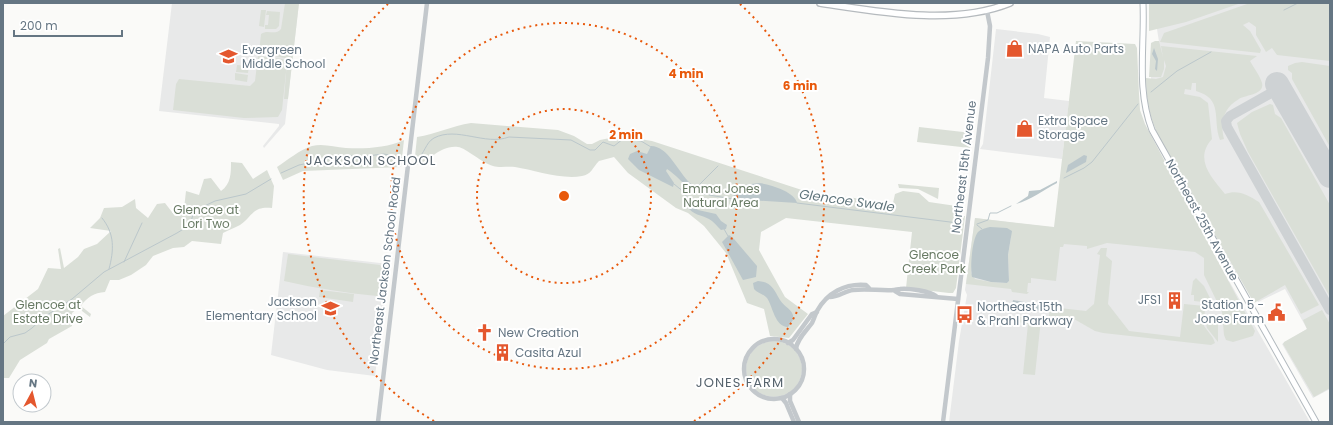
<svg xmlns="http://www.w3.org/2000/svg" width="1333" height="425" font-family="Poppins,sans-serif">
	<style>
		.built { fill: #e8e9e9 }
		.green { fill: #dadfd7; fill-rule: evenodd }
		.water { fill: #bbc7cb }
		.lines { fill: none; stroke-linecap: round; stroke-linejoin: round }
		.stream { stroke: #bbc7cb; stroke-width: 1 }
		.taxiway { stroke: #ced2d4; stroke-width: 10 }
		.runway { stroke: #ced2d4; stroke-width: 24 }
		.secondary-casing { stroke: #b3babf; stroke-width: 7 }
		.primary-casing { stroke: #b5babe; stroke-width: 8 }
		.tertiary { stroke: #c3c8cc; stroke-width: 4.5 }
		.secondary { stroke: #fff; stroke-width: 5 }
		.primary { stroke: #fff; stroke-width: 5.5 }
		.ring { fill: none; stroke: #e8590c; stroke-width: 2; stroke-dasharray: 2 4 }
		.labels { text-anchor: middle; stroke-width: 4; stroke-linejoin: round; paint-order: stroke }
		.poi-label { font-size: 12px; fill: #657683; stroke: #fff; text-anchor: start }
		.street-label { font-size: 12px; fill: #657683; stroke: #fff }
		.park-label { font-size: 12px; fill: #687a64; stroke: #fff }
		.neighbourhood-label { font-size: 13px; letter-spacing: 1px; fill: #57646e; stroke: #fff }
		.water-label { font-size: 13px; font-style: italic; fill: #60757c; stroke: #fff }
		.centre { fill: #e8590c; stroke: #fff; stroke-width: 2 }
		.ring-label { font-size: 12px; text-anchor: middle; font-weight: bold; fill: #e8590c; stroke: #fff; stroke-width: 4; stroke-linejoin: round; paint-order: stroke }
	</style>
	<rect width="100%" height="100%" fill="#fafaf8"/>
	<!-- built -->
	<g class="built">
		<polygon points="172,3 299,3 285,124 264,148 263,146 279,126 279,124 159,111"/>
		<polygon points="1153,3 1330,3 1330,389 1313,398 1282,344 1307,329 1285,289 1258,302 1173,152 1151,96 1151,43 1159,42"/>
		<polygon points="996,29 1038,34 1050,37 1044,98 1069,101 1062,159 980,149 983,144"/>
		<polygon points="975,218 1209,246 1310,422 949,422 959,341 967,295 965,290"/>
		<polygon points="283,252 389,264 375,376 327,370 271,355"/>
	</g>
	<!-- green -->
	<g class="green">
		<path d="M285 3H299L288 99H284L287 61 285 58 259 53 261 34C268 29 275 36 281 29Z"/>
		<polygon points="1149,3 1231,4 1241,3 1186,22 1149,31"/>
		<polygon points="1250,3 1330,3 1330,61 1277,55 1272,48 1266,52 1256,35 1256,27 1249,22 1243,25 1250,31 1261,50 1260,53 1160,42 1164,33"/>
		<polygon points="261,10 266,10 264,27 259,26"/>
		<polygon points="267,11 280,12 279,26 276,29 265,29 265,25 268,25 269,15 266,15"/>
		<path d="M1076 41 1135 44 1137 48 1139 94 1140 110 1145 124 1247 316 1255 331 1253 336 1233 342 1226 340 1224 335 1222 312 1204 275V258L1195 252 1107 243 1087 249V246L1064 244 1063 247H1060L1056 281 1031 278V283H1028L1027 292H1029L1027 294 1012 292 1011 289 966 284 975 218 1054 227ZM983 229 1011 237 1008 255 1009 281 1007 283 991 282 975 279 971 273 976 236Z"/>
		<path d="M1155 41H1159L1163 57 1161 46 1257 56 1250 61C1254 68 1260 76 1262 83 1265 95 1244 95 1239 99 1223 108 1220 123 1224 139L1220 140C1212 119 1224 99 1196 91V83H1192L1191 90 1185 89 1184 94 1200 97 1208 103 1212 139C1194 159 1211 177 1225 194 1238 189 1248 195 1259 202L1319 305 1301 314 1285 285 1254 303 1160 139C1150 119 1146 101 1146 78L1156 79 1163 77 1166 66 1164 60V69L1161 77H1149L1151 43Z"/>
		<polygon points="258,56 283,59 287,63 282,110 278,117 244,118 173,110 176,84 179,79 250,86 255,81"/>
		<polygon points="1302,62 1330,66 1330,147 1292,79 1292,73 1288,70 1288,66 1295,63"/>
		<polygon points="237,65 249,66 248,73 236,72"/>
		<polygon points="235,73 248,75 247,82 235,80"/>
		<polygon points="1270,104 1273,105 1275,114 1281,118 1330,205 1330,297 1248,152 1240,134 1237,123 1252,112"/>
		<path d="M471 123 558 130 574 136 587 144H592L600 140 620 136 652 141 808 192 893 203 895 194 903 191 919 193 929 202 963 207 962 216H965L956 288 953 293H949L906 288 912 232 786 218 761 232 759 250 785 297 808 314 789 338 770 336 764 309 747 303 726 253 704 226 688 213 676 208 628 173 614 157 599 161C593 167 591 175 582 176 562 180 534 170 515 167 508 166 500 168 493 166 482 163 466 148 458 147 439 145 430 162 414 166L417 137C436 134 452 126 471 123Z"/>
		<polygon points="919,127 972,133 970,148 917,142"/>
		<path d="M404 140 401 167 303 171 283 180 277 167C288 160 299 150 312 146 323 143 334 147 346 148 364 149 387 148 404 140Z"/>
		<path d="M231 162 242 163 253 179 267 170 274 186 272 208C252 206 253 216 240 225 235 228 228 230 223 233L221 244 192 241 184 247 173 248 153 256 146 265 131 275 119 280H110L105 292C94 293 87 297 81 306L91 314 90 317 78 308 72 313V326L49 339 47 343 20 360 9 378H3V316L38 289 48 268 61 269 58 249 60 248 64 268 78 257 84 249 97 244 111 231 90 228 100 218 104 208 122 207 135 199 136 208 148 218 157 204 165 203 175 216 184 209 186 191 199 195 204 179 211 178 221 191C231 184 231 173 231 162Z"/>
		<polygon points="898,184 939,188 938,199 918,189 899,188"/>
		<polygon points="1101,248 1107,248 1106,256 1112,261 1108,304 1129,331 1180,337 1184,304 1205,306 1204,326 1213,338 1215,343 1211,345 1103,333 1095,331 1074,319 1049,316 1050,304 1051,307 1086,311 1094,304 1100,255 1097,254"/>
		<path d="M288 254 380 265 385 271 384 291 377 296C346 293 315 288 284 281Z"/>
		<polygon points="1196,278 1204,286 1210,298 1203,302 1194,301 1194,295 1191,295 1193,281"/>
		<polygon points="320,290 354,294 353,302 319,297"/>
		<polygon points="1322,310 1330,324 1330,388 1314,397 1283,344 1284,342 1307,329 1303,320"/>
		<polygon points="1010,316 1041,319 1035,375 1023,374 1028,324 1009,320"/>
		<polygon points="1205,319 1218,321 1218,342 1207,328"/>
		<circle cx="774" cy="369" r="28"/>
	</g>
	<!-- water -->
	<g class="water">
		<polygon points="1154,48 1158,59 1157,71 1155,69 1156,61 1152,54"/>
		<path d="M651 146C668 146 678 172 690 183 696 188 702 191 709 195 690 195 681 178 667 169L666 171 674 183 673 187 639 170 628 159 630 154 637 151 647 154Z"/>
		<polygon points="1084,155 1087,156 1086,162 1066,173 1068,165"/>
		<path d="M1057 181V183C1043 190 1031 200 1016 204L1028 196 1029 191 1040 190Z"/>
		<path d="M759 183C770 184 795 192 797 203L734 199C731 186 749 184 759 183Z"/>
		<path d="M690 204 698 210 716 214 721 221 727 225 726 229 721 230C717 226 713 221 709 219 702 215 692 215 687 206Z"/>
		<path d="M990 227 1007 228 1012 231 1008 255 1009 281 1007 283 991 282 972 277C970 268 972 239 978 232 981 229 986 228 990 227Z"/>
		<polygon points="729,235 734,239 757,266 756,277 743,280 722,242"/>
		<path d="M758 281C772 282 774 290 780 300 785 308 795 310 793 320L788 327C775 327 773 307 767 298 764 294 757 293 754 289L753 283Z"/>
		<polygon points="1013,300 1039,305 1041,310 1036,311 1014,308 1012,306"/>
	</g>
	<g class="lines">
		<!-- stream -->
		<g class="stream">
			<polyline points="1284,10 1298,3"/>
			<polyline points="1151,92 1177,71 1211,52"/>
			<path d="M417 159C425 154 425 143 434 138 457 126 485 146 509 137L571 140 590 150H595L603 142 614 146 623 139 641 141 651 147"/>
			<polyline points="281,173 299,165 346,155 358,157 384,154 402,158"/>
			<polyline points="1064,178 1084,168 1092,162 1138,104"/>
			<polyline points="674,184 685,193 689,204"/>
			<polyline points="696,188 718,166"/>
			<polyline points="709,195 733,199"/>
			<polyline points="797,203 958,223"/>
			<path d="M102 218C115 234 114 250 109 269"/>
			<polyline points="977,224 988,220 990,213 997,213 1011,206"/>
			<polyline points="977,225 982,229"/>
			<polyline points="724,229 728,236"/>
			<polyline points="124,262 142,223"/>
			<polyline points="3,344 10,337 25,333 32,328 44,317 72,299 104,272 177,233 190,225 194,211 215,201 246,194 271,179"/>
		</g>
		<!-- taxiway -->
		<polyline class="taxiway" points="1280,88 1230,116 1226,121 1227,127 1330,310"/>
		<!-- runway -->
		<polyline class="runway" points="1277,84 1330,176"/>
		<defs>
			<path id="secondary" d="M1143 3C1145 46 1136 89 1152 130L1316 422"/>
			<path id="primary" d="M820 3C880 12 953 26 1010 3"/>
		</defs>
		<!-- secondary casing -->
		<use href="#secondary" class="secondary-casing"/>
		<!-- primary casing -->
		<use href="#primary" class="primary-casing"/>
		<!-- tertiary -->
		<g class="tertiary">
			<polyline points="895,291 900,294 958,299"/>
			<path d="M830 297C838 297 845 291 853 290 867 288 880 291 894 290 896 290 898 289 900 289 908 288 930 291 936 296"/>
			<circle cx="774" cy="369" r="30"/>
			<polyline points="788,343 793,340 812,314 817,312"/>
			<path d="M796 349C797 339 806 331 812 323 814 319 815 315 817 311 827 293 845 283 866 285L869 288"/>
			<polyline points="790,394 790,401 799,422"/>
			<polyline points="782,398 786,403 794,422"/>
			<polyline points="378,422 427,3"/>
			<polyline points="943,422 988,58 990,26 987,11"/>
		</g>
		<!-- secondary -->
		<use href="#secondary" class="secondary"/>
		<!-- primary -->
		<use href="#primary" class="primary"/>
	</g>
	<!-- distance rings -->
	<g class="ring">
		<circle cx="564" cy="196" r="87"/>
		<circle cx="564" cy="196" r="173"/>
		<path d="M434 421A260 260 0 0 1 388 4M740 4A260 260 0 0 1 694 421"/>
	</g>
	<!-- icons -->
	<defs>
		<symbol id="shop-bare" viewBox="-9 -9 18 18"><path d="M-5-2.5h2.3a2.7 3.5 0 0 1 5.4 0H5L5.5 6h-11ZM-1.5-2.5h3a1.5 2.3 0 0 0-3 0Z" fill="#e4572e" stroke="#fff" stroke-width="2.5" paint-order="stroke"/></symbol>
		<symbol id="school-bare" viewBox="-9 -9 18 18"><path d="M0-5L7-2L0 1L-7-2ZM-4 1L0 2.5L4 1V4Q0 6-4 4Z" fill="#e4572e" stroke="#fff" stroke-width="2.5" paint-order="stroke"/></symbol>
		<symbol id="building-bare" viewBox="-9 -9 18 18"><path d="M-4-6H4V6H1V3H-1V6H-4ZM-2.5-4.3h1.7v1.8h-1.7ZM.8-4.3h1.7v1.8H.8ZM-2.5-1h1.7V.8h-1.7ZM.8-1h1.7V.8H.8Z" fill="#e4572e" stroke="#fff" stroke-width="2.5" paint-order="stroke"/></symbol>
		<symbol id="civic-bare" viewBox="-9 -9 18 18"><path d="M-.6-6.5H3V-4.5H.6V-3L4-1V1h2V6H-6V1h2V-1L-.6-3ZM-1.2 2.5V6h2.4V2.5Z" fill="#e4572e" stroke="#fff" stroke-width="2.5" paint-order="stroke"/></symbol>
		<symbol id="bus-bare" viewBox="-9 -9 18 18"><path d="M-5-6H5V4H4V6H2V4H-2V6H-4V4H-5ZM-3.5-4V0h7V-4ZM-3.5 1.2v1.5H-2V1.2ZM2 1.2v1.5H3.5V1.2Z" fill="#e4572e" stroke="#fff" stroke-width="2.5" paint-order="stroke"/></symbol>
		<symbol id="church-bare" viewBox="-9 -9 18 18"><path d="M-1.2-6h2.4v3.5h3.3v2.4h-3.3V6h-2.4V-.1h-3.3v-2.4h3.3Z" fill="#e4572e" stroke="#fff" stroke-width="2.5" paint-order="stroke"/></symbol>
	</defs>
	<g fill-rule="evenodd">
		<use href="#shop-bare" x="1002" y="36" width="25" height="25"/>
		<use href="#school-bare" x="216" y="44" width="25" height="25"/>
		<use href="#shop-bare" x="1012" y="116" width="25" height="25"/>
		<use href="#building-bare" x="1162" y="288" width="25" height="25"/>
		<use href="#school-bare" x="318" y="296" width="25" height="25"/>
		<use href="#civic-bare" x="1264" y="300" width="25" height="25"/>
		<use href="#bus-bare" x="952" y="302" width="25" height="25"/>
		<use href="#church-bare" x="472" y="320" width="25" height="25"/>
		<use href="#building-bare" x="490" y="340" width="25" height="25"/>
	</g>
	<g class="labels">
		<!-- poi labels -->
		<g class="poi-label">
			<text x="1028" y="53">NAPA Auto Parts</text>
			<text x="242" y="54">Evergreen<tspan x="242" dy="14">Middle School</tspan></text>
			<text x="1038" y="125">Extra Space<tspan x="1038" dy="14">Storage</tspan></text>
			<text x="1161" y="304" text-anchor="end">JFS1</text>
			<text x="317" y="306" text-anchor="end">Jackson<tspan x="317" dy="14">Elementary School</tspan></text>
			<text x="1264" y="309" text-anchor="end">Station 5 -<tspan x="1264" dy="14">Jones Farm</tspan></text>
			<text x="977" y="311">Northeast 15th<tspan x="977" dy="14">&amp; Prahl Parkway</tspan></text>
			<text x="498" y="337">New Creation</text>
			<text x="515" y="357">Casita Azul</text>
		</g>
		<!-- street labels -->
		<g class="street-label">
			<text transform="translate(964 167) rotate(-83)" y="4">Northeast 15th Avenue</text>
			<text transform="translate(1202 220) rotate(61)" y="4">Northeast 25th Avenue</text>
			<text transform="translate(385 271) rotate(-83)" y="4">Northeast Jackson School Road</text>
		</g>
		<!-- park labels -->
		<g class="park-label">
			<text x="721" y="193">Emma Jones<tspan x="721" dy="14">Natural Area</tspan></text>
			<text x="206" y="214">Glencoe at<tspan x="206" dy="14">Lori Two</tspan></text>
			<text x="934" y="259">Glencoe<tspan x="934" dy="14">Creek Park</tspan></text>
			<text x="48" y="309">Glencoe at<tspan x="48" dy="14">Estate Drive</tspan></text>
		</g>
		<!-- neighbourhood labels -->
		<g class="neighbourhood-label">
			<text x="371" y="165">JACKSON SCHOOL</text>
			<text x="740" y="387">JONES FARM</text>
		</g>
		<!-- water labels -->
		<g class="water-label">
			<text transform="translate(847 200) rotate(8)" y="5">Glencoe Swale</text>
		</g>
	</g>
	<circle cx="564" cy="196" r="6" class="centre"/>
	<g class="ring-label">
		<text x="686" y="78">4 min</text>
		<text x="800" y="90">6 min</text>
		<text x="626" y="139">2 min</text>
	</g>
	<!-- border -->
	<rect width="1333" height="425" fill="none" stroke="#657683" stroke-width="8"/>
	<!-- north arrow -->
	<g transform="translate(32 393) rotate(7)"><circle r="19" fill="#ffffff" stroke="#c1c8cd"/>
	<path d="M0-3L7 15L0 10L-7 15Z" fill="#e4572e"/>
	<text y="-6" font-size="11" font-weight="bold" text-anchor="middle" fill="#657683">N</text>
	</g>
	<!-- scale -->
	<path d="M14 30v6h108v-6" fill="none" stroke="#657683" stroke-width="2"/>
	<text x="20" y="30" font-size="12" fill="#657683" stroke="#ffffff" stroke-width="3" paint-order="stroke">200 m</text>
</svg>
